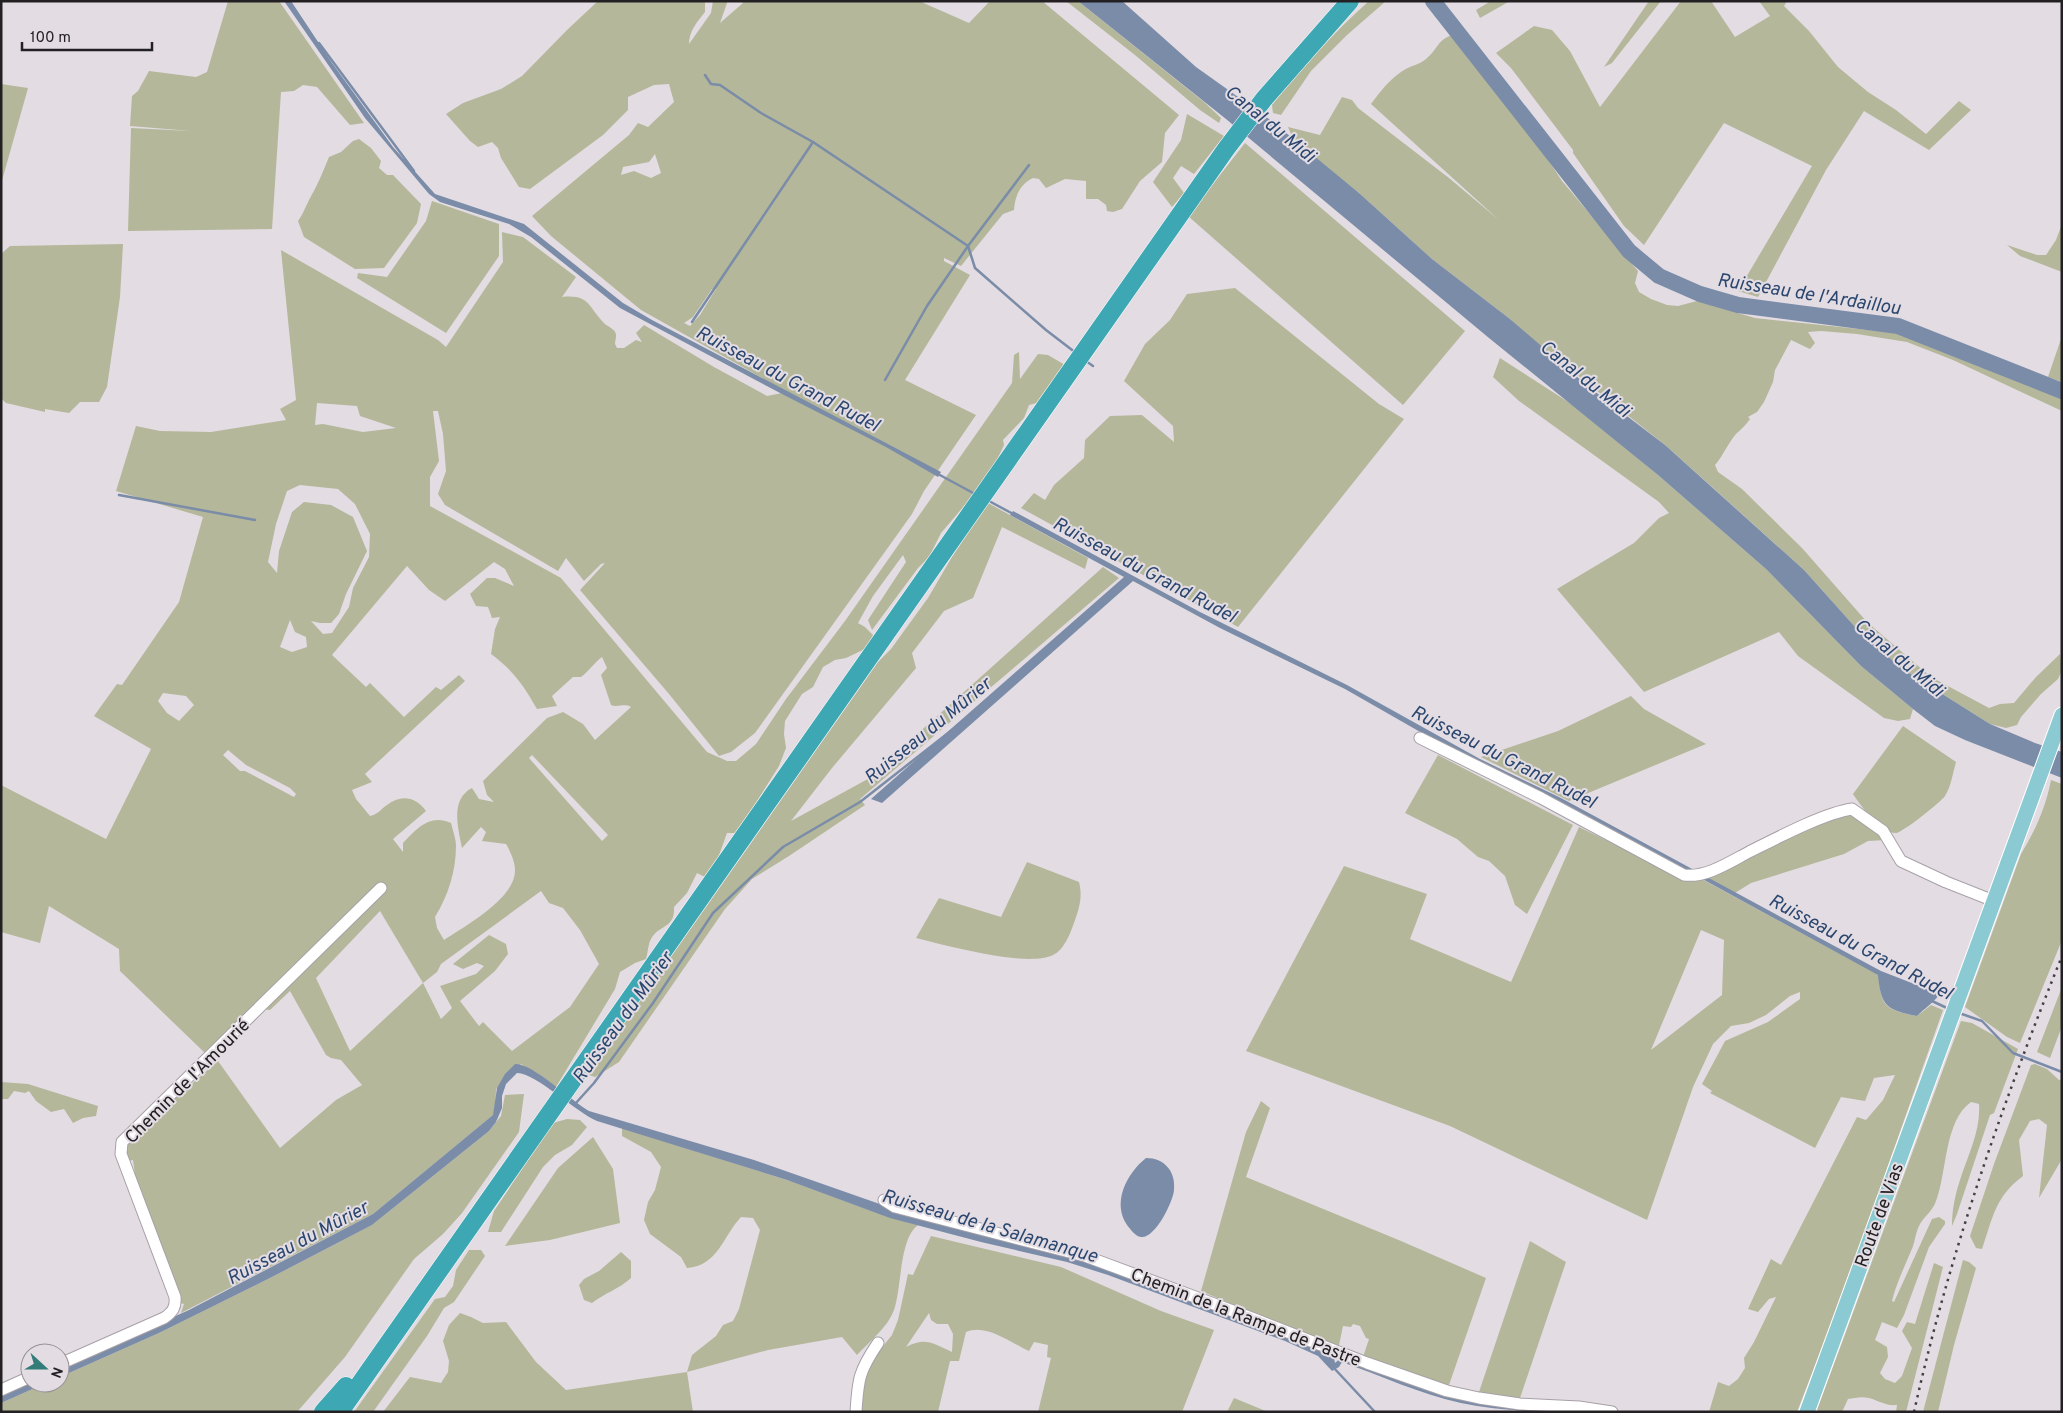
<svg xmlns="http://www.w3.org/2000/svg" width="2063" height="1413" font-family="Overpass,sans-serif">
	<style>
		.green { fill: #b4b79a; fill-rule: evenodd }
		.water { fill: #7a8ca8 }
		.lines { fill: none; stroke-linecap: round; stroke-linejoin: round }
		.stream { stroke: #7a8ca8; stroke-width: 2.5 }
		.river { stroke: #7a8ca8; stroke-width: 16 }
		.minor-casing { stroke: #a7a1a7; stroke-width: 13 }
		.major-casing { stroke: #fff; stroke-width: 17 }
		.highway-casing { stroke: #fff; stroke-width: 19 }
		.minor { stroke: #fff; stroke-width: 11 }
		.major { stroke: #8bcad2; stroke-width: 15 }
		.highway { stroke: #3ea7b4; stroke-width: 18 }
		.rail { stroke: #424042; stroke-width: 2.5; stroke-dasharray: 2.5 5; stroke-linecap: butt }
		.labels { text-anchor: middle; stroke-width: 4; stroke-linejoin: round; paint-order: stroke }
		.street-label { font-size: 18px; fill: #222022; stroke: #e3dce3 }
		.water-label { font-size: 19px; font-style: italic; fill: #2b476f; stroke: #e3dce3 }
	</style>
	<rect width="100%" height="100%" fill="#e3dce3"/>
	<!-- green -->
	<g class="green">
		<polygon points="228,1 279,1 364,123 350,125 317,87 303,85 294,91 281,92 272,229 128,231 131,128 191,131 130,126 132,96 138,91 149,71 196,77 207,72"/>
		<path d="M598 1H705V12C697 22 689 31 689 44L711 13 713 1H726L727 3 720 23 743 3 742 1H919L969 23 990 1H1042L1179 115 1165 133 1162 162 1140 181 1122 209 1113 212 1107 211 1106 205 1098 199H1086V181L1065 179 1046 188 1039 179 1033 178C1020 184 1015 196 1014 210L1003 214 961 266 944 258V261L970 275 905 380 976 415 924 491 912 514 755 733 731 752 719 756 669 694 580 590 605 563 601 564 584 581 566 558 558 571 445 505 438 494 446 471 443 434 438 411H433L439 461 430 477V506L561 578 707 752 727 761H736L756 744 786 699 845 621 1012 383 1014 355 1019 352 1020 379 1038 354 1048 355 1065 365 1040 402 1029 405 1024 418 1003 440 1004 445 995 464 976 492 941 533 929 557 918 568 872 630 868 620 906 562 903 555 873 596 858 623 865 627 873 635 869 647 846 658 835 660 823 667 813 687 802 694 785 721 784 734 786 748 779 766 737 833H727L718 858 705 877 697 873 687 893 674 907C675 929 659 924 651 939 648 944 648 953 646 959L635 963 620 972 615 989 556 1087 521 1064 496 1089 495 1113 492 1116 373 1214 181 1313 184 1304 180 1303 132 1177 135 1175 133 1160 127 1161 125 1146 131 1137 218 1061 280 1148 336 1100 362 1085 341 1060 331 1058 326 1055 290 991 270 1010 256 1008 206 1054 120 971 119 949 49 906 40 943 1 932V785L106 839 151 749 94 716 117 684 122 685 179 602 203 517 116 491 136 426 160 431 211 432 286 420 280 409 296 400 281 250 438 340 446 347 503 262 502 232 523 237 576 277 562 297C589 294 588 306 603 322 607 327 617 329 616 336 616 339 615 341 615 344L617 348H624L636 340 642 342 636 333 644 325 714 367 767 396 787 392 641 310 551 236 532 216 629 135 638 123 648 127 674 102 669 84 654 85 628 97V110L603 135 530 189 519 187 501 158 498 148 492 142 478 147 470 141 446 114 463 103 501 89 522 76 567 30ZM655 154 661 173 651 178 634 171 621 175 623 167 649 162ZM712 289H716L700 315 690 326 684 323 693 317ZM317 403 357 406 360 416 396 428 363 432 323 424 315 425ZM300 485 338 489 355 504 370 534 369 557 353 588 349 607 332 633 323 634 311 621 320 623H331L339 614 346 594 367 551 353 517 331 505 304 502 292 512 279 551 277 573 268 562 276 524 287 491ZM494 562 505 569 514 586 495 578H487L470 594 476 606 488 607 492 618 500 617 495 629 491 654C513 670 524 686 537 709L557 706 552 696 573 677H581C589 671 594 663 602 657L607 668 601 675 611 705C617 708 624 703 631 707L595 740 583 724 563 712 547 718 483 781 487 795 494 802 479 799 472 788C450 799 458 828 462 848L481 827 486 832 482 841 506 844C510 851 515 861 515 870 516 898 465 926 444 940L437 928 435 917C448 896 456 871 456 846 456 839 453 831 451 823 430 813 416 829 403 843V852L393 839 426 811C416 797 401 794 387 805 380 810 378 814 370 816L356 799 352 790 372 782 365 774 465 681 459 675 441 690 436 687 404 717 370 683 366 687 332 655 407 566 429 590 445 601ZM290 620 295 632 306 637 307 647 292 652 280 647ZM163 693 186 696 194 705 179 721 167 713 158 701ZM228 750 246 765 290 788 296 794 294 797 245 771H240L223 755ZM532 755 608 835 602 841 529 758ZM541 891 549 903 563 908 580 930 599 964 570 1007 512 1051 483 1022 479 1026 460 1001 495 971 508 954 506 944 489 935 453 964 463 969 477 963 484 966 476 974 440 986 452 1008 441 1019 423 983 437 972 441 964ZM380 911 423 983 350 1051 316 978Z"/>
		<polygon points="1066,1 1078,1 1204,102 1221,118 1219,123 1200,110 1135,55"/>
		<path d="M1369 1H1386L1347 35 1311 71 1281 115 1273 113 1272 105C1302 68 1333 33 1369 1Z"/>
		<polygon points="1491,1 1510,1 1480,18 1476,10"/>
		<polygon points="1649,1 1661,1 1612,63 1604,67"/>
		<polygon points="1681,1 1711,1 1735,37 1770,16 1759,1 1787,1 1784,6 1809,31 1838,67 1868,92 1896,110 1926,134 1959,101 1971,110 1929,150 1864,111 1826,170 1758,297 1738,291 1812,166 1724,123 1644,245 1624,226 1573,153 1573,150 1511,68 1496,53 1534,26 1552,30 1570,51 1600,107"/>
		<path d="M1455 34 1508 99 1562 181 1638 271 1635 283 1639 292 1651 299 1667 305 1678 306 1697 301 1755 318 1907 334 2062 398V411L1953 360 1907 342 1857 334 1821 331 1808 332 1815 343 1810 349 1791 340 1775 370 1773 382 1764 402 1757 412 1748 417 1750 419C1746 425 1741 429 1736 434 1728 443 1723 456 1715 465L1718 472 1742 489 1802 548 1867 622 1931 677 1989 708 2000 704 2014 703 2036 677 2060 654 2062 670 2058 679 2041 694 2021 717 2017 725 2006 728 1990 724 1901 668 1856 628 1804 570 1711 486 1665 445 1537 343 1510 319 1432 259 1359 193 1294 141 1288 127 1320 135 1342 97 1352 100 1358 108 1449 178 1499 220 1371 104C1380 92 1389 80 1401 72 1409 66 1419 65 1426 59 1440 47 1436 40 1455 34Z"/>
		<polygon points="1,84 28,88 1,184"/>
		<polygon points="1187,114 1224,136 1194,174 1181,166 1173,178 1184,193 1172,207 1153,182 1181,140"/>
		<path d="M359 139 371 148 381 161 379 168 387 175H393L421 204 417 223 384 268 355 269 304 237 298 221C303 214 305 208 309 200 317 186 323 172 329 157L341 152 353 141Z"/>
		<polygon points="1245,143 1465,331 1403,405 1188,216"/>
		<polygon points="432,201 499,224 499,256 446,333 357,278 358,273 387,277 426,221"/>
		<polygon points="2062,224 2062,272 2020,256 2007,245 2037,255 2046,255 2056,240"/>
		<polygon points="123,244 120,297 107,387 99,402 80,402 69,413 45,409 45,412 6,403 1,398 1,254 10,246"/>
		<polygon points="1235,288 1379,404 1404,419 1238,627 1021,508 1034,493 1045,500 1054,485 1084,458 1085,440 1110,416 1142,415 1174,442 1173,426 1124,381 1145,344 1170,320 1187,294"/>
		<polygon points="2062,336 2062,382 2048,377"/>
		<polygon points="1500,358 1576,407 1658,475 1766,569 1861,666 1913,709 1910,719 1898,721 1884,718 1798,656 1779,632 1644,692 1557,589 1634,543 1659,518 1669,513 1659,502 1519,401 1493,377"/>
		<polygon points="988,503 1088,558 1085,569 1002,527 973,598 944,611 912,653 916,668 832,768 791,821 866,780 1103,567 1119,578 860,799 865,805 789,856 752,879 725,909 619,1062 595,1077 586,1074 665,965 878,662 891,649 928,598 952,557"/>
		<polygon points="1631,696 1644,709 1706,744 1569,801 1481,757 1558,731"/>
		<path d="M1903 726 1956 762C1953 772 1951 787 1945 796 1941 802 1902 833 1896 833 1881 833 1860 805 1853 794Z"/>
		<polygon points="1438,755 1573,825 1527,914 1515,905 1505,876 1489,861 1478,857 1457,839 1405,813"/>
		<path d="M2051 780 2062 784V940L2020 1043 2007 1037 1965 1007 2021 854C2035 831 2046 807 2051 780Z"/>
		<polygon points="1843,813 1852,813 1886,840 1868,841 1844,854 1751,883 1735,893 1709,879 1721,870"/>
		<path d="M1579 827 1687 880 1698 877 1879 975C1880 1008 1887 1010 1917 1016L1931 1005 1943 1010 1843 1293 1797 1412H1709L1718 1382 1729 1386 1738 1379 1745 1368 1744 1358 1754 1342 1776 1297 1769 1299 1758 1312 1748 1309 1771 1259 1781 1265 1857 1117 1866 1120 1883 1100 1895 1075 1874 1078 1865 1101 1841 1097 1815 1148 1710 1093 1712 1091 1702 1084 1725 1041 1768 1022 1800 999V992L1790 996 1766 1015 1749 1023 1731 1026 1713 1044 1693 1087 1647 1220 1450 1126 1246 1051 1344 866 1427 894 1410 939 1511 982ZM1701 930 1724 940 1722 995 1651 1050Z"/>
		<path d="M1027 862 1079 882C1083 897 1079 909 1074 923 1070 934 1064 950 1053 955 1027 968 945 945 916 938L939 898 1001 917Z"/>
		<polygon points="2062,987 2062,1026 2050,1058 2037,1052"/>
		<path d="M1961 1021 1972 1023 2018 1049 1994 1113 1990 1115 1957 1214 1952 1226C1952 1210 1955 1195 1960 1180 1968 1155 1981 1130 1979 1104L1971 1102C1944 1121 1947 1173 1936 1201 1933 1211 1923 1217 1919 1226 1915 1234 1915 1243 1911 1251 1904 1268 1896 1284 1892 1301L1894 1302 1932 1219 1939 1217 1945 1221V1224L1929 1247 1904 1315 1897 1328 1882 1322 1875 1340 1887 1347 1888 1357 1880 1373 1885 1379 1895 1383 1902 1376 1912 1348 1902 1331 1907 1322 1915 1324 1934 1263 1943 1267 1906 1412H1896L1897 1405C1886 1406 1879 1401 1869 1398 1862 1396 1854 1398 1848 1399L1842 1412H1821L1817 1410Z"/>
		<path d="M2035 1064 2047 1069 2059 1080 2062 1079V1159L2039 1198 2047 1125 2039 1119 2030 1121 2019 1140 2023 1176C1995 1197 1993 1217 1982 1249L1976 1248 1970 1236 1994 1164 2031 1065Z"/>
		<polygon points="1,1082 28,1084 98,1106 96,1116 83,1118 73,1123 64,1109 51,1112 36,1101 29,1091 25,1093 14,1091 8,1099 1,1099"/>
		<polygon points="524,1094 519,1132 462,1213 443,1234 414,1259 345,1357 297,1412 1,1412 1,1403 46,1383 60,1383 60,1377 159,1333 270,1278 372,1225 489,1131 501,1116 505,1095"/>
		<polygon points="1261,1101 1270,1108 1246,1177 1401,1241 1486,1278 1449,1385 1362,1360 1369,1339 1366,1338 1360,1326 1353,1324 1351,1327 1343,1326 1338,1350 1201,1291 1246,1132"/>
		<polygon points="567,1119 580,1120 587,1127 572,1145 555,1155 543,1167 501,1232 488,1232 494,1211 553,1123"/>
		<path d="M622 1128 790 1181 872 1211 918 1225C899 1239 902 1287 894 1310 888 1327 869 1342 857 1355L842 1337 768 1350 687 1372 693 1412H383L410 1377 441 1383 448 1372 449 1361 443 1341 449 1325 460 1313 471 1317 483 1323 506 1322 536 1362 566 1390 687 1372 692 1355 716 1336 723 1325 733 1321 739 1309 760 1230 753 1218 741 1217C723 1236 718 1266 687 1268L681 1257 650 1234 644 1220 648 1202 655 1190 661 1167 651 1152 622 1136Z"/>
		<polygon points="593,1137 613,1169 620,1223 550,1240 505,1246 558,1168"/>
		<path d="M931 1236 1061 1267 1161 1311 1214 1330 1182 1412H1038L1051 1358 1047 1357 1048 1345 1034 1342 1029 1351C1011 1343 986 1323 966 1332L959 1361H950L938 1412H860L862 1384 875 1356 892 1335 898 1320 908 1274 913 1275ZM929 1313 931 1320 937 1324H948L953 1334 952 1352C932 1343 926 1337 906 1347Z"/>
		<polygon points="1530,1241 1566,1262 1519,1401 1479,1392"/>
		<polygon points="469,1250 481,1250 485,1256 454,1302 444,1308 427,1336 373,1412 354,1412 435,1299 445,1297 453,1286 456,1270"/>
		<path d="M621 1252 631 1261V1278C619 1289 605 1293 592 1303L584 1300 579 1285 584 1279 599 1271Z"/>
		<polygon points="1963,1260 1969,1262 1976,1268 1954,1345 1938,1412 1923,1412"/>
		<polygon points="1234,1398 1268,1412 1227,1412"/>
	</g>
	<!-- water -->
	<g class="water">
		<polygon points="284,1 291,1 332,63 393,147 435,194 524,224 623,303 652,320 941,472 938,477 886,447 782,394 620,308 531,237 509,224 440,202 429,194 365,118"/>
		<polygon points="1078,1 1122,1 1196,67 1269,119 1359,193 1432,259 1510,319 1589,387 1665,445 1804,570 1856,628 1901,668 1990,724 2035,743 2062,752 2062,778 1965,740 1935,726 1913,709 1861,666 1766,569 1658,475 1489,338 1226,119"/>
		<path d="M1013 511 1200 612 1347 685 1480 759 1561 798 1853 956 1881 971 1940 994C1932 1004 1925 1008 1917 1016 1887 1010 1881 1007 1878 975L1653 852 1429 737 1345 689 1220 628 1133 581 882 803 871 799 1124 577 1010 515Z"/>
		<path d="M515 1064C531 1062 573 1102 589 1111L754 1160 894 1209 1069 1253 1333 1353 1335 1363 1344 1355 1434 1389 1606 1412C1557 1412 1509 1413 1461 1403 1420 1394 1382 1376 1342 1362L1339 1367 1332 1371 1318 1356 1285 1341 1108 1275 1067 1262 981 1242 890 1218 787 1180 597 1121C576 1112 534 1072 517 1073L506 1084 502 1096V1108L496 1122 489 1131 372 1225 270 1278 159 1333 60 1377V1368L189 1310 373 1214 493 1115 497 1088 505 1074Z"/>
		<path d="M1146 1158C1164 1158 1176 1171 1174 1190 1173 1202 1155 1239 1141 1237 1135 1236 1131 1230 1127 1225 1112 1203 1126 1174 1146 1158Z"/>
		<polygon points="30,1383 46,1383 1,1403 1,1393"/>
	</g>
	<g class="lines">
		<!-- stream -->
		<g class="stream">
			<polyline points="319,43 414,171"/>
			<polyline points="705,75 711,84 720,85 761,113 813,142 968,246 975,268 1046,330 1076,353"/>
			<polyline points="692,322 813,142"/>
			<polyline points="1086,361 1093,366"/>
			<polyline points="885,380 927,306 968,246 1029,165"/>
			<polyline points="938,474 975,494"/>
			<polyline points="119,495 255,520"/>
			<polyline points="989,501 1015,515"/>
			<polyline points="1932,1001 1949,1009"/>
			<polyline points="1959,1013 1982,1021 2013,1053 2062,1072"/>
			<polyline points="575,1104 594,1083 653,1003 713,913 783,847 860,802 952,730"/>
			<polyline points="1333,1367 1375,1412"/>
		</g>
		<!-- river -->
		<polyline class="river" points="1433,1 1629,251 1659,276 1700,294 1738,305 1898,326 2062,391"/>
		<defs>
			<g id="minor">
				<path d="M1420 738 1541 798 1684 875C1706 878 1730 862 1749 852 1775 839 1824 813 1852 809L1883 831 1901 861 1946 882 1994 901"/>
				<polyline points="884,1200 895,1207 1085,1256 1249,1317 1367,1363 1447,1391 1479,1398 1520,1404 1579,1407 1612,1412"/>
				<path d="M60 1364 164 1318C173 1312 176 1307 175 1297L121 1154 122 1142 381 888"/>
				<polyline points="1,1390 30,1377"/>
				<path d="M856 1412C858 1379 859 1371 878 1343"/>
			</g>
			<polyline id="major" points="1807,1412 2062,715"/>
			<g id="highway">
				<polyline points="323,1412 346,1386"/>
				<polyline points="340,1412 1226,149 1264,99 1350,1"/>
			</g>
		</defs>
		<!-- minor casing -->
		<use href="#minor" class="minor-casing"/>
		<!-- major casing -->
		<use href="#major" class="major-casing"/>
		<!-- highway casing -->
		<use href="#highway" class="highway-casing"/>
		<!-- minor -->
		<use href="#minor" class="minor"/>
		<!-- major -->
		<use href="#major" class="major"/>
		<!-- highway -->
		<use href="#highway" class="highway"/>
		<!-- rail -->
		<path class="rail" d="M1914 1412C1949 1255 2002 1105 2062 956"/>
	</g>
	<g class="labels">
		<!-- street labels -->
		<g class="street-label">
			<text transform="translate(187 1081) rotate(-45)" y="6">Chemin de l'Amourié</text>
			<text transform="translate(1879 1215) rotate(-70)" y="6">Route de Vias</text>
			<text transform="translate(1246 1317) rotate(21)" y="6">Chemin de la Rampe de Pastre</text>
		</g>
		<!-- water labels -->
		<g class="water-label">
			<text transform="translate(1271 123) rotate(39)" y="7">Canal du Midi</text>
			<text transform="translate(1809 293) rotate(9)" y="7">Ruisseau de l'Ardaillou</text>
			<text transform="translate(788 378) rotate(28)" y="7">Ruisseau du Grand Rudel</text>
			<text transform="translate(1586 378) rotate(39)" y="7">Canal du Midi</text>
			<text transform="translate(1145 569) rotate(28)" y="7">Ruisseau du Grand Rudel</text>
			<text transform="translate(1900 657) rotate(40)" y="7">Canal du Midi</text>
			<text transform="translate(927 730) rotate(-39)" y="7">Ruisseau du Mûrier</text>
			<text transform="translate(1504 756) rotate(27)" y="7">Ruisseau du Grand Rudel</text>
			<text transform="translate(1861 946) rotate(28)" y="7">Ruisseau du Grand Rudel</text>
			<text transform="translate(622 1017) rotate(-54)" y="7">Ruisseau du Mûrier</text>
			<text transform="translate(990 1225) rotate(16)" y="7">Ruisseau de la Salamanque</text>
			<text transform="translate(297 1242) rotate(-28)" y="7">Ruisseau du Mûrier</text>
		</g>
	</g>
	<!-- border -->
	<rect width="2063" height="1413" fill="none" stroke="#222022" stroke-width="5"/>
	<!-- north arrow -->
	<g transform="translate(45 1368) rotate(111)"><circle r="24" fill="#e3dce3" stroke="#969196"/>
	<path d="M0-4L9 19L0 12L-9 19Z" fill="#337c79"/>
	<text y="-8" font-size="14" font-weight="bold" text-anchor="middle" fill="#222022">N</text>
	</g>
	<!-- scale -->
	<path d="M22 42v8h130v-8" fill="none" stroke="#222022" stroke-width="2.5"/>
	<text x="30" y="42" font-size="15" fill="#222022" stroke="#e3dce3" stroke-width="4" paint-order="stroke">100 m</text>
</svg>
